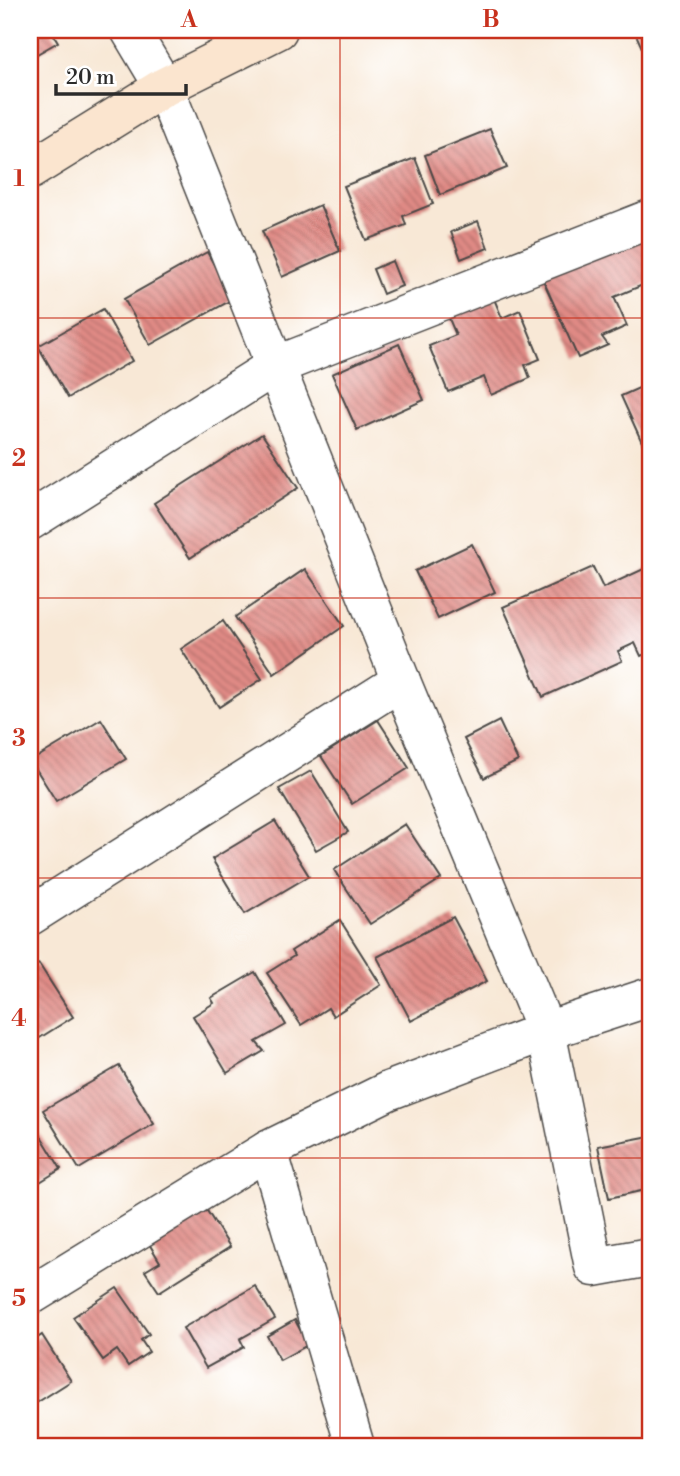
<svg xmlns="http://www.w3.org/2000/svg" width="680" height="1476" font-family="'Libre Bodoni',serif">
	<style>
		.building { fill: url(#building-back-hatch) }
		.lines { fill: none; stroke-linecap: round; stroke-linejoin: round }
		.street-casing { stroke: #4a4745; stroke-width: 41 }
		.secondary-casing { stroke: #4a4745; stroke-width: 41 }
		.street { stroke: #fff; stroke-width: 38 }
		.secondary { stroke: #fbe5cf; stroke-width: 38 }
		.grid { fill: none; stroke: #c8321e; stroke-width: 2; stroke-opacity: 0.55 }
		.neatline { fill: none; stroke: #c8321e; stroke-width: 2.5 }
		.grid-label { font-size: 23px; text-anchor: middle; font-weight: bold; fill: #c8321e }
	</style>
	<defs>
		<pattern id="building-back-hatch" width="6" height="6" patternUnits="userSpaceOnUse" patternTransform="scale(1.75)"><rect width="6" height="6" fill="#e08a85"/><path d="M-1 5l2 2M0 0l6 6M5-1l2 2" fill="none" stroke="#b6716d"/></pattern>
	</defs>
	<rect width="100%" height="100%" fill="#fff"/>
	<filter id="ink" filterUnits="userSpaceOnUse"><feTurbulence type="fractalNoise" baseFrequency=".0143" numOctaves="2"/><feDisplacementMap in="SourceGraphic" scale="14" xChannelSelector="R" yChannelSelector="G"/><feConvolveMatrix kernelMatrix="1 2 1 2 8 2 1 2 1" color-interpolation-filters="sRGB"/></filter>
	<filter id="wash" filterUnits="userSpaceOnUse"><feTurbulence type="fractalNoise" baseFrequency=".00686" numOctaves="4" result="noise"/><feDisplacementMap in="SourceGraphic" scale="28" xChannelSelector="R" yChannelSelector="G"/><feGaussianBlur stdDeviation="1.57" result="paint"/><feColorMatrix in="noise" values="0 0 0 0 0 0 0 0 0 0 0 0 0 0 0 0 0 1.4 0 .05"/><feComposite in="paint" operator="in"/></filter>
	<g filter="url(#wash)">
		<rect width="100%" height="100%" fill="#f8e8d6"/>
		<g id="blocks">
			<!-- building -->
			<g class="building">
				<polygon points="30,30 51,30 58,42 30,58"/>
				<polygon points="634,30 650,30 650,44 642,48"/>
				<polygon points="490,129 507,168 440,195 425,155"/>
				<polygon points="415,158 433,204 403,216 406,225 366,240 344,186"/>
				<polygon points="320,205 340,251 282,277 262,231"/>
				<polygon points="478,221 488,248 461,259 451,232"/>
				<polygon points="645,237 650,249 650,282 614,297 627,326 602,337 608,345 578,358 539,271"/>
				<polygon points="207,252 233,299 150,345 124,299"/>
				<polygon points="392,261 402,286 383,294 373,269"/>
				<polygon points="492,294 502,318 520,310 540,359 525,365 530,378 491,395 484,377 448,392 429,346 456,335 447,314"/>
				<polygon points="103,309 132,361 68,398 38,346"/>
				<polygon points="399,344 424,400 357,430 332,374"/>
				<polygon points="650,383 650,460 621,396"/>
				<polygon points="262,434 298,488 190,558 154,503"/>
				<polygon points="472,544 495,592 438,619 415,571"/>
				<polygon points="650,566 650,652 641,656 635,643 618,651 622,661 543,697 503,607 593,567 603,588"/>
				<polygon points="305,569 344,626 274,674 235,617"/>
				<polygon points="223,621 262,679 219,707 181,649"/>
				<polygon points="101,719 126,759 56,801 31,761"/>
				<polygon points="378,720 409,768 352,804 321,756"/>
				<polygon points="499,721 518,761 484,778 464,739"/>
				<polygon points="311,771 348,832 316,850 279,789"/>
				<polygon points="275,821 309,876 245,914 212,859"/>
				<polygon points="405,824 441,879 370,924 334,870"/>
				<polygon points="453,917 487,981 411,1021 377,957"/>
				<polygon points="340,920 381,985 333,1016 328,1008 301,1025 267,973 294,956 291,951"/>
				<polygon points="39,964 73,1017 30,1044 30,970"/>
				<polygon points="255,972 286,1025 256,1042 264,1051 227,1073 193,1016 214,1003 211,998"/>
				<polygon points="119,1066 154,1124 79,1169 43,1110"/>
				<polygon points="33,1123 61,1169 30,1188 30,1125"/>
				<polygon points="650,1136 650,1189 609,1198 598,1146"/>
				<polygon points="204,1206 230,1247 159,1292 145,1271 160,1262 148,1242"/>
				<polygon points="255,1286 275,1319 240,1339 244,1347 206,1368 183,1328"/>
				<polygon points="117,1288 149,1334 141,1340 149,1352 128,1366 117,1350 103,1360 73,1317"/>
				<polygon points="295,1320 308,1345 280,1360 267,1336"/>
				<polygon points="42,1335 71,1381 30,1407 30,1343"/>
			</g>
		</g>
	</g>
	<g filter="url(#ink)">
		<use href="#blocks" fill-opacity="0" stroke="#4a4745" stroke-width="2"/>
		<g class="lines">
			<defs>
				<g id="street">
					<polyline points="130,30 164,87 401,681 546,1031 594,1267 650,1257"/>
					<polyline points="30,521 275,366 650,219"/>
					<polyline points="30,916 401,681"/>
					<polyline points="268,1150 355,1446"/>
					<polyline points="30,1296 268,1150 388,1091 546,1031 650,997"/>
				</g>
				<polyline id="secondary" points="30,170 164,87 278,30"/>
			</defs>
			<!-- street casing -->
			<use href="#street" class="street-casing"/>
			<!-- secondary casing -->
			<use href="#secondary" class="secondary-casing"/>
			<!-- street -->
			<use href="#street" class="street"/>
			<!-- secondary -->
			<use href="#secondary" class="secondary"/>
		</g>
	</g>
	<!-- grid -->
	<path class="grid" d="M340 30V1446M30 318H650M30 598H650M30 878H650M30 1158H650"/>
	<!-- margin -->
	<rect width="680" height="1476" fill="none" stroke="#fff" stroke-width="77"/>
	<!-- scale -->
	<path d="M56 84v10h130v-10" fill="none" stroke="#2b2b2b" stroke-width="3.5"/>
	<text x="66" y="84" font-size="21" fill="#2b2b2b" stroke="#ffffff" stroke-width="5" paint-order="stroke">20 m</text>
	<rect x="38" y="38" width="604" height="1400" class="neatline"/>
	<g class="grid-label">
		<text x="189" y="27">A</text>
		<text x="491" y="27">B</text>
		<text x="19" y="186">1</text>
		<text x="19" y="466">2</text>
		<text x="19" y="746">3</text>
		<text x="19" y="1026">4</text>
		<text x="19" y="1306">5</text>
	</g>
</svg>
